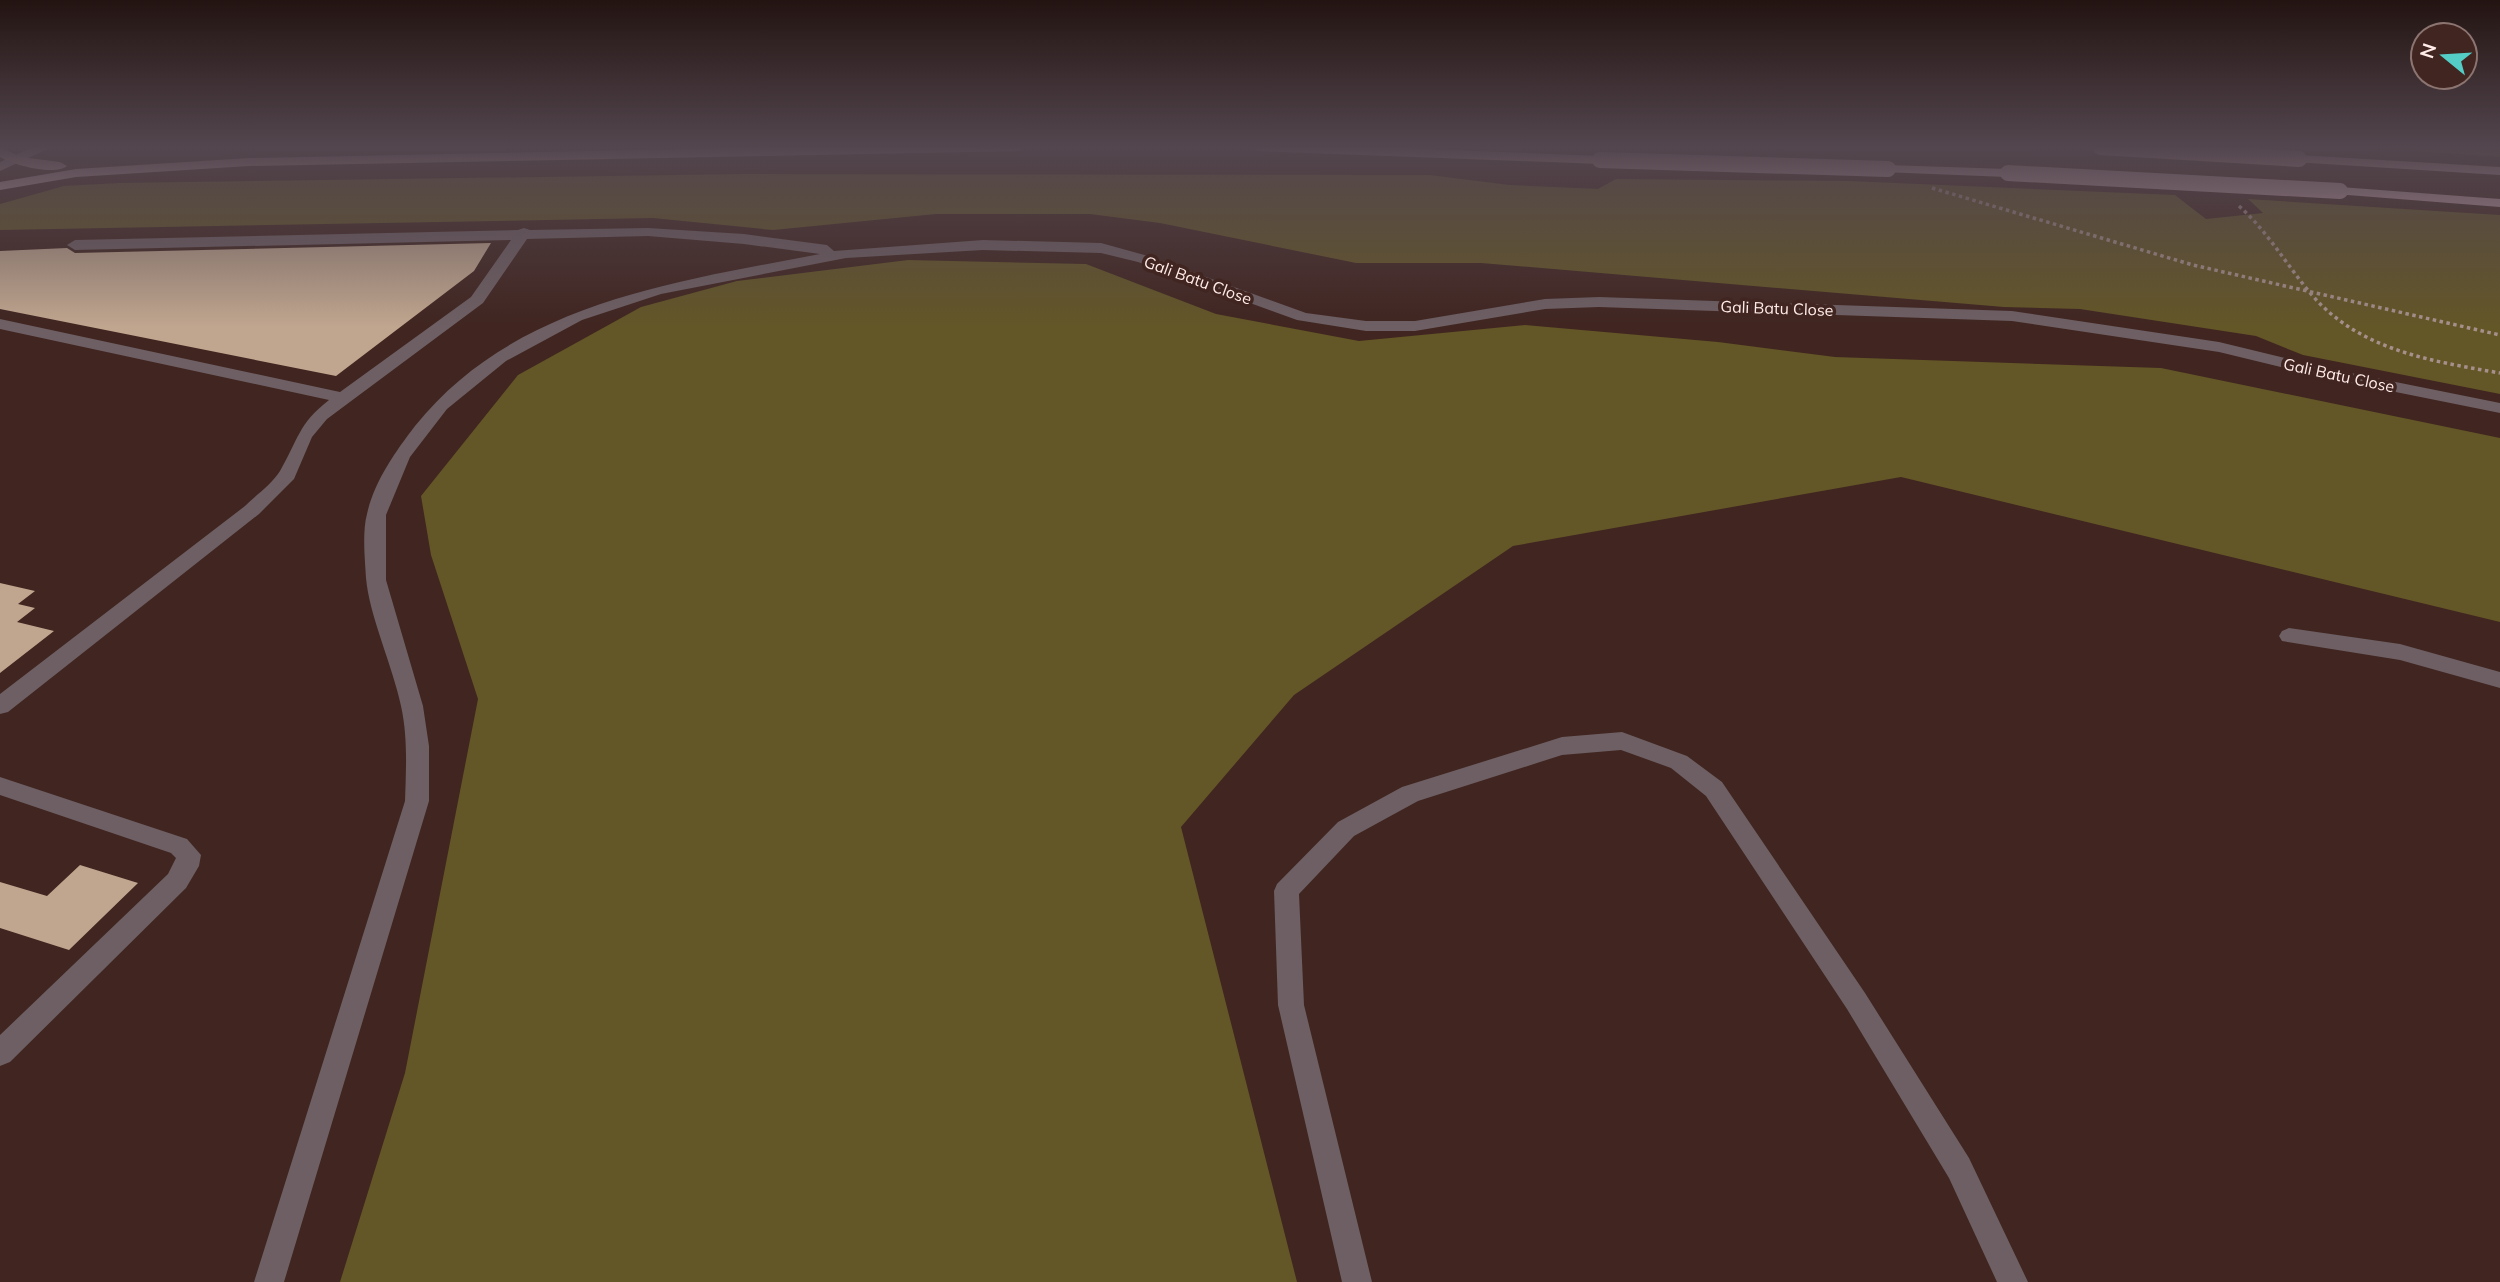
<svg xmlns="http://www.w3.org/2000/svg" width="2500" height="1282" font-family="Mulish,sans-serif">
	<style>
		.green { fill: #635627 }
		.building { fill: #c0a68f }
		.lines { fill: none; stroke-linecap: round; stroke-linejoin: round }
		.path { stroke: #a7908c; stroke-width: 3.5; stroke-dasharray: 3.5 3.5; stroke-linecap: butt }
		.minor { fill: #6d5f63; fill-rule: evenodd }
		.major { fill: #ac8f98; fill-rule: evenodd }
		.highway { fill: #c5a2ac; fill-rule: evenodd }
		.highway-bridge { stroke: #c5a2ac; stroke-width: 16 }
		.labels { text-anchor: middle; stroke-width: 7; stroke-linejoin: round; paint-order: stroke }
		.far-street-label { font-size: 16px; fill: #ffebe8; stroke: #402520 }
	</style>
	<rect width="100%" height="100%" fill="#402520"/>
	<!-- green -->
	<g class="green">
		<polygon points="2363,147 2500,147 2500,157"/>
		<polygon points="742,174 1430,175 1509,185 1598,189 1616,179 1848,181 2175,195 2206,219 2263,213 2248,199 2500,215 2500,394 2303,355 2256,336 2080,309 2004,307 1481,263 1356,263 1160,223 1090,214 936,214 773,230 653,218 0,230 0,204 64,186 120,183"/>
		<polygon points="908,260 1086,264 1216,314 1359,341 1525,325 1718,342 1835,357 2161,368 2500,438 2500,622 1901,477 1513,546 1294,695 1181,827 1297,1282 340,1282 405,1073 478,699 431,555 421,496 518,375 641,307 737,281"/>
	</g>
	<!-- building -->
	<g class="building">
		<polygon points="491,243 474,271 336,376 0,309 0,251 67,248 75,253"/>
		<polygon points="0,583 35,591 18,604 35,608 17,622 54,631 0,673"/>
		<polygon points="80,865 138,883 69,950 0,928 0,882 47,896"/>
	</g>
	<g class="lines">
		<!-- path -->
		<g class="path">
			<polyline points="1932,188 2193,265 2500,335"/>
			<path d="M2239 206C2268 232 2286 264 2311 294 2359 350 2430 361 2500 373"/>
		</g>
		<!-- minor -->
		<g class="minor">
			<path d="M524 228 530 230 648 228 744 234 827 245 834 251 983 240 1101 243 1148 256 1306 313 1366 321H1415L1545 299 1599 297 2012 311 2219 342 2331 369 2500 403V413L2331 379 2219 352 2012 321 1599 307 1545 309 1415 331H1366L1297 320 1138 262 1101 253 983 250 846 258 661 294 582 320 506 361 447 409 410 457 386 515V580L423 706 429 746V801L284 1282H254L405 801C406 769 408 738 401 706 393 667 369 615 366 578 365 560 362 532 367 514 374 482 395 452 415 426 513 303 675 282 820 254L744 244 648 236 527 239 483 303 327 419 312 437 294 479 259 514 8 712 0 714V694L245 506C256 495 272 484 280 471 298 440 298 424 329 400L0 329V319L340 392 471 297 511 240 75 250 67 245 75 240 518 230Z"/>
			<polygon points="2289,628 2400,644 2500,672 2500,688 2400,660 2282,641 2279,636 2282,631"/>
			<polygon points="1622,732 1687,756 1722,782 1865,993 1969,1158 2028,1282 1997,1282 1949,1178 1847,1009 1706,796 1671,768 1621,750 1562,755 1418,801 1354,836 1299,894 1304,1005 1372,1282 1342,1282 1278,1005 1274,891 1277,884 1338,822 1402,787 1562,737"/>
			<polygon points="0,777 187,839 201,855 199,866 186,888 10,1062 0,1066 0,1035 168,874 176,858 171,853 0,795"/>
		</g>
		<!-- major -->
		<polygon class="major" points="33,147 52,147 0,171 0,162"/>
		<!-- highway -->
		<g class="highway">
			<path d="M0 147 21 157 60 162 67 166C55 176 13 165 0 157Z"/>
			<polygon points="785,147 1026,147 1019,151 249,166 76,177 0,190 0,182 76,169 249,158"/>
			<polygon points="1251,147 1378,147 1600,156 1607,160 1600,164 1258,151"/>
			<polygon points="2299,155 2500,167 2500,175 2294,162 2292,159"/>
			<polygon points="1888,165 2008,169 2015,173 2008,177 1883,172 1883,166"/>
			<polygon points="2340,187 2500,199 2500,207 2335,194 2333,191"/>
		</g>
		<!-- highway-bridge -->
		<g class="highway-bridge">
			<polyline points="2101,147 2299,159"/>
			<polyline points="1600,160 1888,169"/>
			<polyline points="2008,173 2340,191"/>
		</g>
	</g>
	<!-- sky -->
	<linearGradient id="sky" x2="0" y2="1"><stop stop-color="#231412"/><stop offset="0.45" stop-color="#53464e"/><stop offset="1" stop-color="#53464e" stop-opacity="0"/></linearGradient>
	<rect width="2500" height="327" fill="url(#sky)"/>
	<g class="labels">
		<!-- far-street labels -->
		<g class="far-street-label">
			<text transform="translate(1198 280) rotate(20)" y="6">Gali Batu Close</text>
			<text transform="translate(1777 308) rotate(2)" y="6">Gali Batu Close</text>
			<text transform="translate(2339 375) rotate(12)" y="6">Gali Batu Close</text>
		</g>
	</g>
	<!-- north arrow -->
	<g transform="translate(2444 56) rotate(288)"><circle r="33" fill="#402520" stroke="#8c7470" stroke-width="2"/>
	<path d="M0-5L12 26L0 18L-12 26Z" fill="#54cdc6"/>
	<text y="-10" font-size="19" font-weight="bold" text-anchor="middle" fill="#ffebe8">N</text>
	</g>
</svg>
